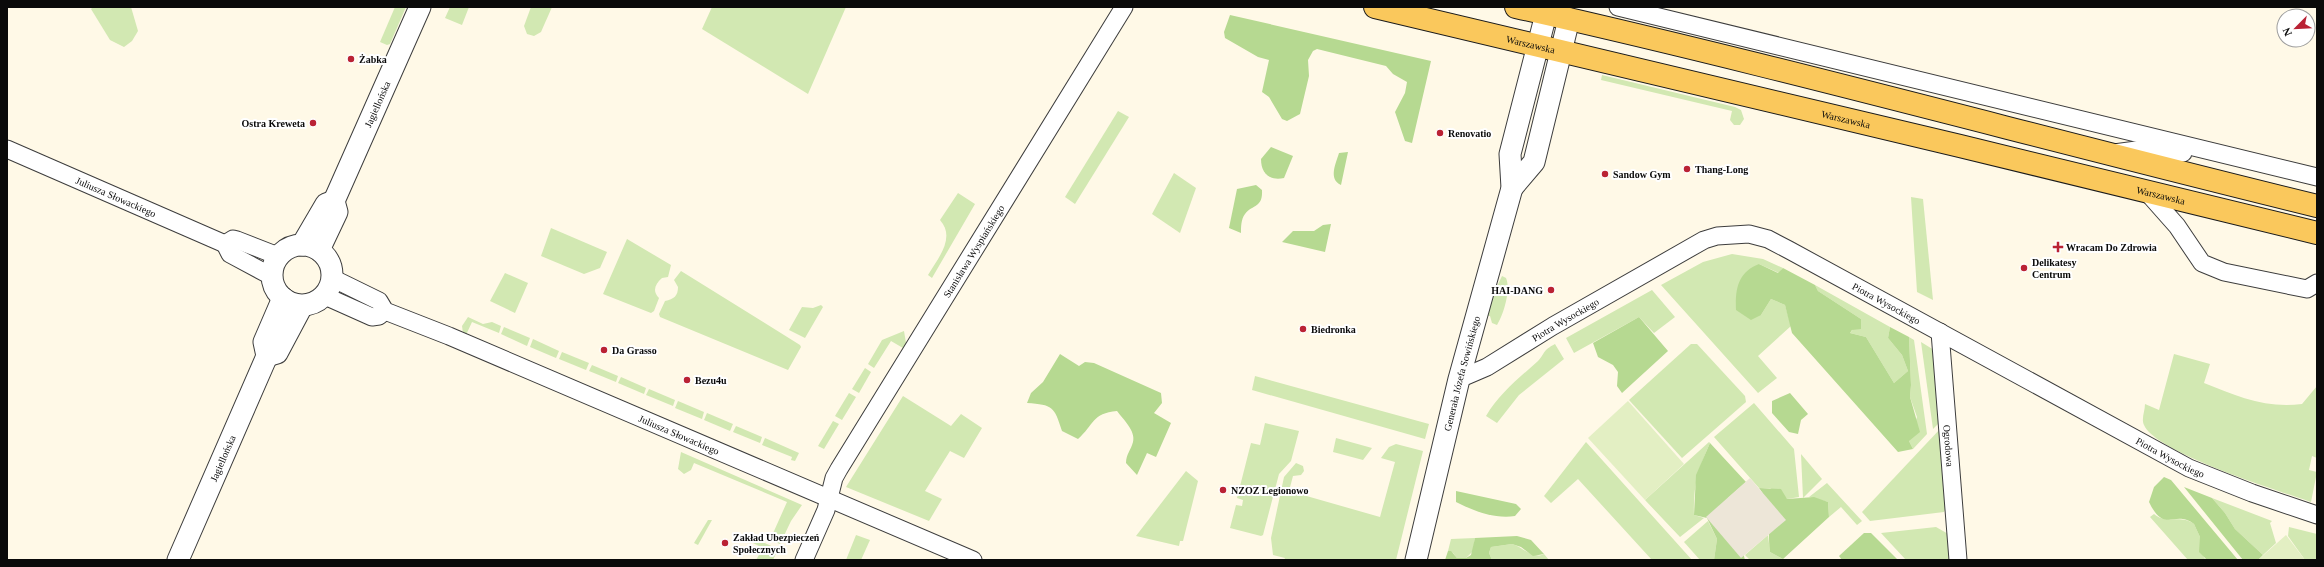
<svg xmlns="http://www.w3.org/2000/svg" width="2324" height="567" font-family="'Times New Roman',serif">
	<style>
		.green { fill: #d2e8b2 }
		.forest { fill: #b6d991 }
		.pitch { fill: #e3efc3 }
		.plaza { fill: #ede6d8 }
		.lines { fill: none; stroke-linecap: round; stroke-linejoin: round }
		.minor-casing { stroke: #3d3d3d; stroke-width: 19 }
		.tertiary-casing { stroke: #3d3d3d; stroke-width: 23 }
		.primary-casing { stroke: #1b1b1b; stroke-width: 24 }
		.minor { stroke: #fff; stroke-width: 17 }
		.tertiary { stroke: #fff; stroke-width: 21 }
		.primary { stroke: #fac85c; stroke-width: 22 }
		.poi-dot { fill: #ba2234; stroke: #fff; stroke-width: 1.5 }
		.labels { text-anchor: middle; stroke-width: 4; stroke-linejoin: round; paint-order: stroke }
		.street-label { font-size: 10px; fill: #0a0a0a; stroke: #fff }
		.poi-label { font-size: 10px; font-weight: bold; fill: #0a0a0a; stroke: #fff; text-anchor: start }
	</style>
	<rect width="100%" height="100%" fill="#fff9e7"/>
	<!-- green -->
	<g class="green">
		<polygon points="93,7 131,7 138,31 132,41 124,47 110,40 91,9"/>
		<polygon points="395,7 406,7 390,44 387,45 380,42"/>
		<polygon points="450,7 469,7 462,25 445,18"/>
		<polygon points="531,7 552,7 541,32 534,36 527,34 524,26"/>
		<polygon points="712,7 846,7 808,94 702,29"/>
		<polygon points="1602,75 1735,107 1741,110 1744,119 1740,125 1734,125 1730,120 1732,111 1601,80"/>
		<polygon points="1118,111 1129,117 1075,204 1065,197"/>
		<polygon points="1174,173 1196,188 1180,233 1152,214"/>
		<path d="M958 193 975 204 932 278 928 275C938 258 956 238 940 220Z"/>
		<polygon points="1911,197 1923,199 1933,300 1917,292"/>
		<polygon points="551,228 607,252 600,268 584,274 541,256"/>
		<path d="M627 239 671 265 668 277 662 278C655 284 652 291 659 298L654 311 651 313 603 294Z"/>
		<polygon points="1732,254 1763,259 1783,268 1779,273 1759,264 1761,315 1771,299 1785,305 1791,326 1758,356 1777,378 1758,393 1661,285 1703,262"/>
		<path d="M681 271 800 345 801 347 788 370 660 317 659 314 665 301C674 299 678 296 678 287L674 280Z"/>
		<polygon points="505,273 528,283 515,313 490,301"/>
		<path d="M1502 276 1506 278C1511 289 1504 314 1497 325L1492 323 1490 316H1486L1490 301Z"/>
		<polygon points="1815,285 1890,327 1888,338 1902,355 1908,371 1894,383 1866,337 1850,333 1861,319 1818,291"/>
		<polygon points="1652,290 1675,317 1654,333 1639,317 1574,353 1566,338"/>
		<polygon points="821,305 823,307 805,338 789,330 802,307 813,308"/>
		<polygon points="468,317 483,324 492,322 501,326 499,333 472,322 466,335 463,333 462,326"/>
		<polygon points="504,327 530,338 527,346 501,334"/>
		<polygon points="904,331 906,343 903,348 891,341 874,368 868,364 882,340"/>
		<polygon points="1909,337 1914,340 1927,434 1913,449 1909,441 1917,417 1910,397 1911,385"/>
		<polygon points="533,339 559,351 556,358 530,347"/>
		<polygon points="1921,342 1934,350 1941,421 1933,429"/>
		<path d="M1555 344 1564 359 1519 395 1497 423 1486 416C1499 394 1519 378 1538 361 1546 352 1542 351 1555 344Z"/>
		<polygon points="1691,344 1697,344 1745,396 1746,402 1682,458 1629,400"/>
		<polygon points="562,352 589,363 586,370 559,359"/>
		<path d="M2174 354 2210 364 2204 383C2236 396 2267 409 2302 404L2317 386V458L2312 456 2309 470 2317 472 2311 502C2280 491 2156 453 2144 425 2141 419 2145 411 2145 404L2159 410Z"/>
		<polygon points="592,365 618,376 616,382 589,371"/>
		<polygon points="865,368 871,372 859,393 852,389"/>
		<polygon points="1255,376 1429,424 1425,439 1252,390"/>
		<polygon points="621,377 646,388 644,394 618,383"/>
		<polygon points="649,389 675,400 673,406 646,395"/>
		<polygon points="849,393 856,397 842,420 835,416"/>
		<polygon points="903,396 951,426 961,414 982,428 964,458 950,451 925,491 942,499 929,521 846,487"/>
		<polygon points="678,401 704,412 702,419 675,408"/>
		<polygon points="1754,403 1794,449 1799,497 1787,499 1770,488 1759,488 1714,437"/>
		<polygon points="707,413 733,424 730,431 704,420"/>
		<polygon points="833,421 839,424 824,449 818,446"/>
		<polygon points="1265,423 1299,431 1291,461 1279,474 1263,535 1261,536 1230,528 1236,505 1242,506 1243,500 1237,498 1251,443 1260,445"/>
		<polygon points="736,426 762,437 760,443 733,432"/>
		<polygon points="1941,428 1946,508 1944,512 1870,521 1862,512"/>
		<polygon points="765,438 799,453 795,461 791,460 792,457 762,445"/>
		<polygon points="1336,438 1372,448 1363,460 1333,452"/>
		<polygon points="1586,442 1692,560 1652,560 1578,479 1551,503 1544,496"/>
		<path d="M1709 442 1710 443C1698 470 1693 485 1694 515L1704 518 1680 537 1645 500Z"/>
		<polygon points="1396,444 1423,451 1396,560 1284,560 1285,558 1273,555 1271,538 1284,477 1296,463 1303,466 1304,471 1301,475 1293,476 1289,491 1380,517 1395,462 1381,458 1389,447"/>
		<polygon points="681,452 802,505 791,521 780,544 770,540 787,502 694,463 691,470 684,474 678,469"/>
		<polygon points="1801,454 1822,479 1803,498"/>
		<polygon points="1186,471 1198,481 1183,541 1180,541 1179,546 1136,536"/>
		<polygon points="1827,483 1862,521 1857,525 1841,507 1829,517 1828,502 1809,497"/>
		<polygon points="2212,498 2272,521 2270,523 2276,543 2263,555 2235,529 2225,513"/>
		<path d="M2154 514C2166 525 2181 514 2194 524L2200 537 2204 558 2207 560H2188L2150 517Z"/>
		<polygon points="708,520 712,520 698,545 694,543"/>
		<polygon points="1708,521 1717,539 1714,560 1700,560 1684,542"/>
		<polygon points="1936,527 1950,535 1952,560 1906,560 1881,533"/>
		<polygon points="2289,527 2317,534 2317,560 2305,560 2288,536"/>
		<polygon points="856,535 870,540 861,560 846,560"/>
		<polygon points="1768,535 1770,552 1783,559 1750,560 1745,555"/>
		<polygon points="749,536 778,549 773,560 756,560 763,548 747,540"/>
		<polygon points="1475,538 1473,551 1466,558 1457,558 1453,553 1448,551 1451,539"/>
		<path d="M1512 544C1523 547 1533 560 1544 554L1549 560H1492L1489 553 1491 547Z"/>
	</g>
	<!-- forest -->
	<g class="forest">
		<polygon points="1230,15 1431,61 1412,143 1405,141 1395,112 1405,93 1407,82 1393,74 1386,66 1317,49 1313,51 1308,60 1309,76 1300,114 1287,121 1282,119 1269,97 1262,92 1269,60 1258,57 1225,38 1224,32"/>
		<path d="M1271 147 1293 156 1284 178C1270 181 1261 174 1261 159Z"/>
		<path d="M1348 152 1341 185C1328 179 1336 163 1339 153Z"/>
		<path d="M1256 185 1262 190C1263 208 1253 204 1245 214 1241 219 1241 227 1241 233L1229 228 1237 189Z"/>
		<polygon points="1331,224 1325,252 1282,242 1293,231 1314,231 1323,225"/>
		<path d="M1759 264 1778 273 1783 268 1815 285 1818 291 1861 319V329L1852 330 1850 333 1866 337 1894 383 1908 371 1902 355 1888 338 1890 327 1909 337 1911 385 1910 397 1920 432 1909 441 1913 449 1898 452 1792 333 1785 305 1771 299 1761 315 1751 320 1736 310C1735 289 1738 272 1759 264Z"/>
		<polygon points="1639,317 1668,351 1622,393 1617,386 1618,372 1613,365 1598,357 1593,343"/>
		<path d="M1060 354 1079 366 1085 362 1094 363 1161 393 1162 403 1154 413 1171 423 1156 457 1147 453 1137 475 1126 463C1126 454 1131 450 1133 442 1136 431 1123 419 1117 411 1092 413 1094 425 1078 439L1062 431C1054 406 1053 405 1027 403L1031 393 1043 382Z"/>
		<polygon points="1790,393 1808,414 1801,420 1798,434 1789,432 1772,413 1772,401"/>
		<polygon points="1710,443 1746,482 1728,498 1745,560 1714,560 1717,539 1707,518 1694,515 1696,475"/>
		<path d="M2164 477 2171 480 2238 560H2207L2199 552 2200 537 2194 524C2174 509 2165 535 2149 502L2154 487Z"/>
		<polygon points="2184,487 2212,498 2225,513 2235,529 2263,555 2258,560 2243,560"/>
		<path d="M1759 488 1781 489 1787 499 1814 497 1828 502 1829 517 1783 559 1770 552C1767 530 1773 505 1759 488Z"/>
		<path d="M1456 491 1516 504 1521 509 1515 516C1494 519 1474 511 1456 502Z"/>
		<polygon points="1864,533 1871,533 1898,560 1842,560 1839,556"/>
		<polygon points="1517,536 1531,540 1544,554 1533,556 1521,547 1512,544 1491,547 1489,553 1492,560 1445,560 1448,551 1451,551 1457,558 1466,558 1471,555 1475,538"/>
	</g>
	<!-- pitch -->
	<g class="pitch">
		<polygon points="1628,401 1684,464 1645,500 1588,438"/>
		<polygon points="2286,535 2305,560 2258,560"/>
	</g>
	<!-- plaza -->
	<polygon class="plaza" points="1750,478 1786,520 1741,558 1706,517"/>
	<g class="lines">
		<defs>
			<g id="minor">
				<polyline points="1618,7 2317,177"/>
				<path id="s1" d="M7 149 225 244"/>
				<polyline points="2114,153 2144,149 2183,153"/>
				<polyline points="2146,191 2177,226 2202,263 2224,272 2307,289 2317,283"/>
				<polyline points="225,244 230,254 271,276"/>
				<polyline points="225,244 233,239 237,240 278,256"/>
				<path id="s2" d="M332 278 379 301 385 311 449 336 973 560"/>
				<polyline points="325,296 372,317 379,316 385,311"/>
				<path id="s3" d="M1940 332 1958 560"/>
				<path id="s4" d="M1459 379 1487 367 1553 326 1704 240 1717 236 1749 234 1768 239 1789 250 2189 468 2252 493 2317 515"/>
				<path id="s5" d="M804 560 826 510 834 478 839 469 1124 7"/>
			</g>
			<g id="tertiary">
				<polyline points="1512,188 1534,162 1569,19"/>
				<path id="s6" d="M334 201 420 7"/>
				<circle cx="302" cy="275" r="30"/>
				<polyline points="302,245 326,204 334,201"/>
				<polyline points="319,250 337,212 334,201"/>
				<polyline points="267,356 277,353 302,306"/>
				<path id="s7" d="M178 560 267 356 264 342 283 298"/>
				<path id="s8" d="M1416 560 1459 379 1512 188 1510 154 1546 14"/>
			</g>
			<g id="primary">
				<path id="s9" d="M1375 7 1960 146 2317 233"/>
				<path d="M1516 7C1784 67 2050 141 2317 206"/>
			</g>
		</defs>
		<!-- minor casing -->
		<use href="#minor" class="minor-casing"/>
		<!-- tertiary casing -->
		<use href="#tertiary" class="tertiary-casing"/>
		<!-- primary casing -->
		<use href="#primary" class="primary-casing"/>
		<!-- minor -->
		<use href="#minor" class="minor"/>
		<!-- tertiary -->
		<use href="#tertiary" class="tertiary"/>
		<!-- primary -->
		<use href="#primary" class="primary"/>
	</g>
	<!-- markers -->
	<g class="poi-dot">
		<circle cx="351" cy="59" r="4"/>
		<circle cx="313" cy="123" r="4"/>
		<circle cx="1440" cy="133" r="4"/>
		<circle cx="1687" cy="169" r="4"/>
		<circle cx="1605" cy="174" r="4"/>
		<path d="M2056 241h4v4h4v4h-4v4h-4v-4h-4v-4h4z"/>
		<circle cx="2024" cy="268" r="4"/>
		<circle cx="1551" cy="290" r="4"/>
		<circle cx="1303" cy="329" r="4"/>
		<circle cx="604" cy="350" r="4"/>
		<circle cx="687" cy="380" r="4"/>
		<circle cx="1223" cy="490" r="4"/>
		<circle cx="725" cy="543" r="4"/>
	</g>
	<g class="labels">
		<!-- street labels -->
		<g class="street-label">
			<text dy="4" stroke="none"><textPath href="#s9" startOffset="160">Warszawska</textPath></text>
			<text dy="4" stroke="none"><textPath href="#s6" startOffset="106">Jagiellońska</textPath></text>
			<text dy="4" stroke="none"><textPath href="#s9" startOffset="484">Warszawska</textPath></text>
			<text dy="4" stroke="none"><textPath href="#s9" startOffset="808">Warszawska</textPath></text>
			<text dy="4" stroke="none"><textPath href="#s1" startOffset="119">Juliusza Słowackiego</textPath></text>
			<text dy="4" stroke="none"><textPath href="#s5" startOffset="354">Stanisława Wyspiańskiego</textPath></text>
			<text dy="4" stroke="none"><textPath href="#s4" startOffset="482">Piotra Wysockiego</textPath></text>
			<text dy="4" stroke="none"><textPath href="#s4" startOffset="122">Piotra Wysockiego</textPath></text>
			<text dy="4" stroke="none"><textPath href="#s8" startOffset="192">Generała Józefa Sowińskiego</textPath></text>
			<text dy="4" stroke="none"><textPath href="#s2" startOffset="383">Juliusza Słowackiego</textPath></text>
			<text dy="4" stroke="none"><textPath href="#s3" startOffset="114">Ogrodowa</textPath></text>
			<text dy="4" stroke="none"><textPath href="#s4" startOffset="805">Piotra Wysockiego</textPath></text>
			<text dy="4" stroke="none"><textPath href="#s7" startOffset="111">Jagiellońska</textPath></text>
		</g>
		<!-- poi labels -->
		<g class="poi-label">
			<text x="359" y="63">Żabka</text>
			<text x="305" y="127" text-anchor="end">Ostra Kreweta</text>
			<text x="1448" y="137">Renovatio</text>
			<text x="1695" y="173">Thang-Long</text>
			<text x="1613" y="178">Sandow Gym</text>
			<text x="2066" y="251">Wracam Do Zdrowia</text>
			<text x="2032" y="266">Delikatesy<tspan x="2032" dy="12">Centrum</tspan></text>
			<text x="1543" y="294" text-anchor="end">HAI-DANG</text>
			<text x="1311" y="333">Biedronka</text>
			<text x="612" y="354">Da Grasso</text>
			<text x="695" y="384">Bezu4u</text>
			<text x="1231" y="494">NZOZ Legionowo</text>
			<text x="733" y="541">Zakład Ubezpieczeń<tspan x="733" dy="12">Społecznych</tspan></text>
		</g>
	</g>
	<!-- border -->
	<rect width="2324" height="567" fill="none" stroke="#0a0a0a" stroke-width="16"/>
	<!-- north arrow -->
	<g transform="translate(2296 28) rotate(246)"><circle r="19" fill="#ffffff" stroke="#9d9d9d"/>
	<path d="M0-3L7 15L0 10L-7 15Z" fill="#ba2234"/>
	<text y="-6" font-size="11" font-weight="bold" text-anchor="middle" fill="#0a0a0a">N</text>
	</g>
</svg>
